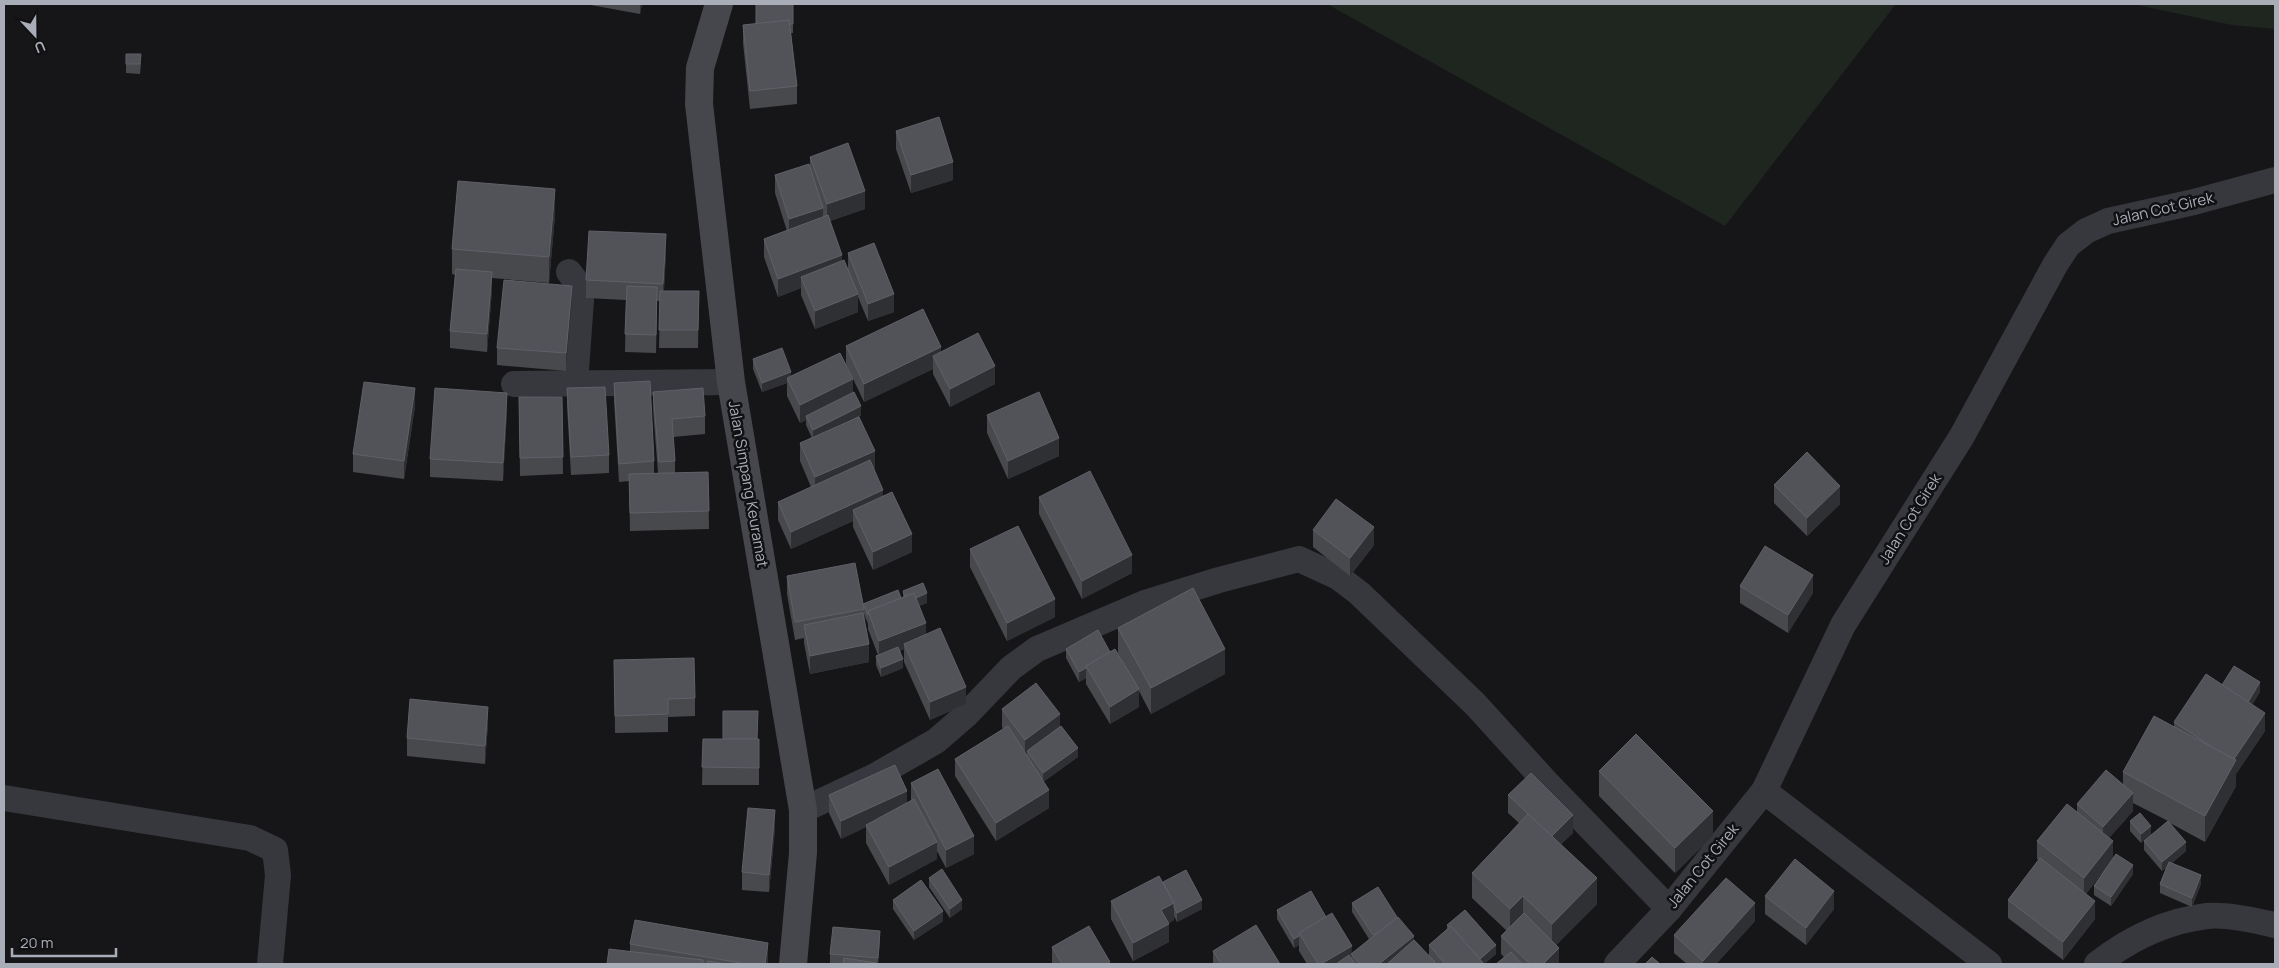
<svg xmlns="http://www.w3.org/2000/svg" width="2279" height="968" font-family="Manrope,sans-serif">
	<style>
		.green { fill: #1e261f }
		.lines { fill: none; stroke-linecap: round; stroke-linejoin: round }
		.street { stroke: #37383d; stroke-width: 26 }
		.secondary { stroke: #45474d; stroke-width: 28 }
		.wall { fill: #47494d }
		.shaded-wall { fill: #2f3033 }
		.building { fill: #525359; stroke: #5f6168 }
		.labels { text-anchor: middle; stroke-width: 5; stroke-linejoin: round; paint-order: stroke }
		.street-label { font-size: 15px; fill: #a8adb8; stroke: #111113 }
	</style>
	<rect width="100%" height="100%" fill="#161618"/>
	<!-- green -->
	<g class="green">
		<polygon points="1327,4 1896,4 1725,226"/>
		<polygon points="2132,4 2275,4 2275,29 2232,25"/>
	</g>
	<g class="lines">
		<!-- street -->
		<g class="street">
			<polyline points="569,272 578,284 581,300 575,384"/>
			<polyline points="514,384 731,382"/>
			<polyline points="1764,791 1989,964"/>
			<polyline points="4,798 250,838 275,850 278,875 270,964"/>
			<polyline points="803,810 875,776 936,741 966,715 1011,668 1037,649 1145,603 1219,580 1299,559 1338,577 1359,593 1475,704 1547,783 1669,909"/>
			<polyline points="1617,964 1669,909 1764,791 1843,625 1962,436 2055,265 2068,245 2086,231 2108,221 2194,202 2275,180"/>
			<path d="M2097 964C2129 939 2166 921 2207 916 2224 914 2258 921 2275 925"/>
		</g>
		<!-- secondary -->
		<polyline class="secondary" points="719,4 700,68 699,104 731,382 803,810 803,853 793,964"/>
	</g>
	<!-- wall -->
	<g class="wall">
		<polygon points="585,4 642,4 640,14"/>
		<polygon points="793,4 793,33 791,33 797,86 797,104 750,109 743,43 743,25 756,24"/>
		<polygon points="126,54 141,63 140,74 126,73"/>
		<polygon points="896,131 953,180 911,193 896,149"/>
		<polygon points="810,157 865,209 830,221 842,261 848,270 848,253 894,312 868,321 858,297 858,312 815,329 801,295 801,288 778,297 764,257 764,239 787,231 775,193 775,175 810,168"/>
		<polygon points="555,215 549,283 492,278 492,290 487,352 450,348 450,331 455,275 452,274 452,249"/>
		<polygon points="666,252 664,291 699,291 698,348 659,348 660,301 657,301 656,353 625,352 626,300 586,298 586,280"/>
		<polygon points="572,304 566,371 497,365 497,348"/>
		<polygon points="846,346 941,352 995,384 950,407 933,374 933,369 864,402 846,364"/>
		<polygon points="753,359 791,377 853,392 861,415 859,417 875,468 874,469 883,496 912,552 873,570 853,527 853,521 791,549 778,520 778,502 811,487 800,461 800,443 812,438 806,425 806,420 800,423 787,396 787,383 762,392 753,369"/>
		<polygon points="614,383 654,461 654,473 658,473 653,409 653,392 705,416 705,434 673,437 675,461 675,473 708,472 709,529 630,531 629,481 619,482 614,401"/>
		<polygon points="567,388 609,455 609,473 571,475 567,406"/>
		<polygon points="519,397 562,397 563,474 520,476"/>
		<polygon points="415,406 404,479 353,472 353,454"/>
		<polygon points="507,410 503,481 430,477 430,459"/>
		<polygon points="987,415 1059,456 1008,479 987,433"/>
		<polygon points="1774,485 1840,504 1807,536 1774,503"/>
		<polygon points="1039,497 1132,573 1082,599 1039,514"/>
		<polygon points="1313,530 1374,545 1350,576 1313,547"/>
		<polygon points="970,549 1055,617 1007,641 970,567"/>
		<polygon points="787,576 863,605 901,598 903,597 903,591 927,603 919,606 926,634 966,704 930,720 904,662 904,649 900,651 903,668 881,677 876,665 876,656 878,655 868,629 868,624 864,614 869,662 810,674 804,643 804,638 795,640 787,594"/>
		<polygon points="1740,586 1813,593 1788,633 1740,603"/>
		<polygon points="1118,628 1225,674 1151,714 1139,691 1139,707 1110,724 1086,684 1086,678 1079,682 1066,658 1066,649 1126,668 1118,653"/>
		<polygon points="614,660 695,698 695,716 668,717 668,732 615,733"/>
		<polygon points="2222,685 2260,692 2252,704 2265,731 2236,774 2236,786 2205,842 2170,823 2186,851 2172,863 2201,884 2192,907 2160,893 2160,884 2166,868 2162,871 2144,850 2144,841 2168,821 2133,803 2133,811 2109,838 2113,857 2133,874 2111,906 2094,895 2094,886 2105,869 2086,894 2095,919 2063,960 2008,918 2008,900 2039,860 2037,859 2037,841 2077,812 2077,804 2123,784 2123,772 2174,726 2174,722"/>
		<polygon points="1002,709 1060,727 1078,757 1043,782 1049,808 996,841 955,776 955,759 1003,729 1002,727"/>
		<polygon points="488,724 485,764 407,756 407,738"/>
		<polygon points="703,739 759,739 759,785 702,785"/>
		<polygon points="1599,771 1713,836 1675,873 1599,796"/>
		<polygon points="911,783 974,854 946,868 937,851 937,859 889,885 866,843 866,827 841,839 829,813 829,795 907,803 911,801"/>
		<polygon points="1508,795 1573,833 1561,844 1597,904 1556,945 1559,964 1496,964 1504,957 1501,954 1501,936 1507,931 1472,898 1472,873 1519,823 1508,813"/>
		<polygon points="2130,821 2151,826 2141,843 2130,831"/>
		<polygon points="775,828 769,892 742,890 742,872"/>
		<polygon points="929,878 962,909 950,918 929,887"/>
		<polygon points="1163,882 1202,909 1177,922 1174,916 1174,920 1168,923 1169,942 1133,961 1111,919 1111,901"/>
		<polygon points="1765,896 1834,909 1806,945 1765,914"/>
		<polygon points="893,900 943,921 914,940 893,909"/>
		<polygon points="1352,903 1414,940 1429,956 1429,945 1447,929 1447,925 1496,954 1484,964 1307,964 1299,951 1299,945 1294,948 1277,919 1277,910 1326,917 1352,954 1369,939 1352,912"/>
		<polygon points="1755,921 1716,964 1687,964 1674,953 1674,935"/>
		<polygon points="880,940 878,964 843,964 830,963 830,954"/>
		<polygon points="630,944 768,961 768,964 607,964 630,952"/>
		<polygon points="1052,947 1110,964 1052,964"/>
		<polygon points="1213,951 1280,964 1213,964"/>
	</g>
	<!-- shaded-wall -->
	<g class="shaded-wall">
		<polygon points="640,4 642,4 640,14"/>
		<polygon points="953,162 953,180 911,193 911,175"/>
		<polygon points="555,189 555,215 549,283 549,257"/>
		<polygon points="865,191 865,209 827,222 827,204"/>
		<polygon points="823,208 823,226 789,237 789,219"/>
		<polygon points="666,234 666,252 663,302 663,284"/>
		<polygon points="842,255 842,273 801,277 801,288 778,297 778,279"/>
		<polygon points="492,272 492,290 487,352 487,334"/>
		<polygon points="572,286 572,304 566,371 566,353"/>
		<polygon points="657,287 657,305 656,353 656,335"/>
		<polygon points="858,294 858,312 815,329 815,311"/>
		<polygon points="894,294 894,312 868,321 868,304"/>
		<polygon points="941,347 941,364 933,356 933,369 864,402 864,384"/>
		<polygon points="995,366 995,384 950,407 950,389"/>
		<polygon points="791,372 791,381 787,378 787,383 762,392 762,383"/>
		<polygon points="853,379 853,397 806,416 806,420 800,423 800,405"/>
		<polygon points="415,388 415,406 404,479 404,461"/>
		<polygon points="507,393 507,410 503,481 503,463"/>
		<polygon points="861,406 861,415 813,439 813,430"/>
		<polygon points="1059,438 1059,456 1008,479 1008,461"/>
		<polygon points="875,451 875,468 815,495 815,477"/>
		<polygon points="1840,486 1840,504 1807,536 1807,518"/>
		<polygon points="883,490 883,507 853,510 853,521 791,549 791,532"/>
		<polygon points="1374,527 1374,545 1350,576 1350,558"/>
		<polygon points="912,534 912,552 873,570 873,552"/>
		<polygon points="1132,555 1132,573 1082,599 1082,581"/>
		<polygon points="1813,575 1813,593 1788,633 1788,615"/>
		<polygon points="927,593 927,603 907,610 907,601"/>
		<polygon points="1055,599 1055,617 1007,641 1007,623"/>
		<polygon points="926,623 926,641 904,644 904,649 879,659 879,641"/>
		<polygon points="869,644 869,662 810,674 810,656"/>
		<polygon points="1225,649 1225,674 1151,714 1151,688"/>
		<polygon points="903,659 903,668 881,677 881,668"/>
		<polygon points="1086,668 1086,678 1079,682 1079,672"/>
		<polygon points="2260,682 2260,692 2248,712 2248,702"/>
		<polygon points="966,687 966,704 930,720 930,702"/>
		<polygon points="1139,689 1139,707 1110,724 1110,707"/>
		<polygon points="488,707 488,724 485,764 485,746"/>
		<polygon points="2265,713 2265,731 2236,774 2236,786 2205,842 2205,816 2233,761"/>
		<polygon points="1060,714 1060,732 1027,751 1027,757 1025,758 1025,740"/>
		<polygon points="1078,748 1078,757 1043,782 1043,773"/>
		<polygon points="1049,790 1049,808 996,841 996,823"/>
		<polygon points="907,791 907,809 866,825 866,827 841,839 841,821"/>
		<polygon points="2133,793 2133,811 2103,845 2103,827"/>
		<polygon points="775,810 775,828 769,892 769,875"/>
		<polygon points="1713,811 1713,836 1675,873 1675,848"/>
		<polygon points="1573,815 1573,833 1550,855 1550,837"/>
		<polygon points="2151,826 2151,835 2141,843 2141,834"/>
		<polygon points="974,836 974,854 946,868 946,850"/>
		<polygon points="2113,841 2113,859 2084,896 2084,878"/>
		<polygon points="937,842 937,859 889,885 889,867"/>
		<polygon points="2186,842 2186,851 2162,871 2162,862"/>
		<polygon points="2133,865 2133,874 2111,906 2111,897"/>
		<polygon points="2201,875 2201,884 2192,907 2192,898"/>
		<polygon points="1597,878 1597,904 1552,949 1552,924"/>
		<polygon points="1834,891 1834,909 1806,945 1806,928"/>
		<polygon points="1523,896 1523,921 1510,934 1510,909"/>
		<polygon points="962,900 962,909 950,918 950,909"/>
		<polygon points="1202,900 1202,909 1177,922 1177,913"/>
		<polygon points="2095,901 2095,919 2063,960 2063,942"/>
		<polygon points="1174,903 1174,920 1161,928 1161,910"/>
		<polygon points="1755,903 1755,921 1716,964 1703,964 1703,961"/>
		<polygon points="943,911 943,921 914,940 914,931"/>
		<polygon points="1169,924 1169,942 1133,961 1133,943"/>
		<polygon points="880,931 880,940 878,964 878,958"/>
		<polygon points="1299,936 1299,945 1294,948 1294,939"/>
		<polygon points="1414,936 1414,954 1401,964 1379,964"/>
		<polygon points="768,943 768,964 765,964"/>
		<polygon points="1496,945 1496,954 1484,964 1478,961"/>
		<polygon points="1352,946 1351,964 1321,964"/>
		<polygon points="1559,948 1559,964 1543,964"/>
	</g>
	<!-- building -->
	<g class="building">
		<polygon points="756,4 793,4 793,24 790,24 789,20 756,24"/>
		<polygon points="789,20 797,86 750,91 743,25"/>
		<polygon points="126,54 141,54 140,64 126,64"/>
		<polygon points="939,117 953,162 911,175 896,131"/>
		<polygon points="848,143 865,191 827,204 810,157"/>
		<polygon points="809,164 823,208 789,219 775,175"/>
		<polygon points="458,181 555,189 549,257 452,249"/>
		<polygon points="828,215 842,255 778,279 764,239"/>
		<polygon points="589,231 666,234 663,284 586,280"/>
		<polygon points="874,243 894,294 868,304 848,253"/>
		<polygon points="844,260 858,294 815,311 801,277"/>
		<polygon points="456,269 492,272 487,334 450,331"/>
		<polygon points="504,280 572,286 566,353 497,348"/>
		<polygon points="627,286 657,287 656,335 625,334"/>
		<polygon points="660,291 699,291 698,330 659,330"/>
		<polygon points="923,309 941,347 864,384 846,346"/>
		<polygon points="978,333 995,366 950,389 933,356"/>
		<polygon points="782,348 791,372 762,383 753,359"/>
		<polygon points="840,353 853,379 800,405 787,378"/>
		<polygon points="650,381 654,461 619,464 614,383"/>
		<polygon points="364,382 415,388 404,461 353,454"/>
		<polygon points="605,387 609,455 571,457 567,388"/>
		<polygon points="435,388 507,393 503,463 430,459"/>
		<polygon points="703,388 705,416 672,419 675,461 659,462 653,392"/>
		<polygon points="854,392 861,406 813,430 806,416"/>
		<polygon points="1039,392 1059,438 1008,461 987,415"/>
		<polygon points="519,397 562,397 563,457 520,458"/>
		<polygon points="859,417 875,451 815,477 800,443"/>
		<polygon points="1807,452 1840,486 1807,518 1774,485"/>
		<polygon points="870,460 883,490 791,532 778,502"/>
		<polygon points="1090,471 1132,555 1082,581 1039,497"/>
		<polygon points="708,472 709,511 630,513 629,474"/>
		<polygon points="892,492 912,534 873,552 853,510"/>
		<polygon points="1336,499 1374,527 1350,558 1313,530"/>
		<polygon points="1018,526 1055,599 1007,623 970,549"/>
		<polygon points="1765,546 1813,575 1788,615 1740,586"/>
		<polygon points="855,563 864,609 795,622 787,576"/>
		<polygon points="923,583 927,593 916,598 914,593 905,596 903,591"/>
		<polygon points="1193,588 1225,649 1151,688 1118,628"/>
		<polygon points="898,590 901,598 868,611 868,615 863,604"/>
		<polygon points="914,593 926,623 879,641 868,611"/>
		<polygon points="863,613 869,644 810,656 804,625"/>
		<polygon points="940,628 966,687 930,702 904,644"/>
		<polygon points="1098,630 1110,652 1086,666 1086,668 1079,672 1066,649"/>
		<polygon points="898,647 903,659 881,668 876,656"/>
		<polygon points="1115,649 1139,689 1110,707 1086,666"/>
		<polygon points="694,658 695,698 668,699 668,714 615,716 614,660"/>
		<polygon points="2234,666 2260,682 2248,702 2222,685"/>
		<polygon points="2206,674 2265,713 2234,759 2215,749 2174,722"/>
		<polygon points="1036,683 1060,714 1025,740 1002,709"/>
		<polygon points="410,699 488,707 485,746 407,738"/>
		<polygon points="723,711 758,711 757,739 723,739"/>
		<polygon points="2154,716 2236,760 2205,816 2123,772"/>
		<polygon points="1008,726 1049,790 996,823 955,759"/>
		<polygon points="1061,726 1078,748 1043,773 1027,751"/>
		<polygon points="1636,734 1713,811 1675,848 1599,771"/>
		<polygon points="703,739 759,739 759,768 702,767"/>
		<polygon points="895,765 907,791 841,821 829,795"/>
		<polygon points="938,769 974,836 946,850 911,783"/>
		<polygon points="2106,770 2133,793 2103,827 2077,804"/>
		<polygon points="1531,773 1573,815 1552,836 1528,814 1508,795"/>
		<polygon points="914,799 937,842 889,867 866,825"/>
		<polygon points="2067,804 2113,841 2084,878 2037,841"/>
		<polygon points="748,808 775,810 769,875 742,872"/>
		<polygon points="2140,813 2151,826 2141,834 2130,821"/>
		<polygon points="1528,814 1597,878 1552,924 1523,896 1510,909 1472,873"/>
		<polygon points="2168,821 2186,842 2162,862 2144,841"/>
		<polygon points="2116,854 2133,865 2111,897 2094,886"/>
		<polygon points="2040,858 2095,901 2063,942 2008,900"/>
		<polygon points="1795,859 1834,891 1806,928 1765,896"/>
		<polygon points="2169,862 2201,875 2192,898 2160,884"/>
		<polygon points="942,869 962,900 950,909 929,878"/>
		<polygon points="1186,870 1202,900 1177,913 1174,907 1174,903 1163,882"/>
		<polygon points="1159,876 1174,903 1161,910 1169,924 1133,943 1111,901"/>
		<polygon points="1726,878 1755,903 1703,961 1674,935"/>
		<polygon points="921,880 943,911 914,931 893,900"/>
		<polygon points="1378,887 1397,917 1383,929 1373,935 1352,903"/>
		<polygon points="1311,891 1326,917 1299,933 1299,936 1294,939 1277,910"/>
		<polygon points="1465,910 1496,945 1480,959 1451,926 1449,927 1447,925"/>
		<polygon points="1332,913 1352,946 1321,964 1318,964 1299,933"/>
		<polygon points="1524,913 1559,948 1543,964 1530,964 1501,936"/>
		<polygon points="1398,917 1414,936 1379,964 1360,964 1351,954"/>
		<polygon points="635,920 768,943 765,964 747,964 630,944"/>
		<polygon points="1256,925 1280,964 1221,964 1213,951"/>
		<polygon points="1089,926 1110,962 1106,964 1062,964 1052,947"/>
		<polygon points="1451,926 1484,964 1445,964 1429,945"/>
		<polygon points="833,927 880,931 878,958 830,954"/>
		<polygon points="1414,940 1435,962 1433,964 1387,964"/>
		<polygon points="609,949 703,960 703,964 607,964"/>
		<polygon points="1511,952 1522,964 1496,964"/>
		<polygon points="1349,955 1355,964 1336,964"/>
		<polygon points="1652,957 1660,964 1645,964"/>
		<polygon points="844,958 876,963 876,964 843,964"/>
		<polygon points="708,961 726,964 707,964"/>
	</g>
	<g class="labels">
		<!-- street labels -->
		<g class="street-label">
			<text transform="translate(2163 209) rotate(-13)" y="5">Jalan Cot Girek</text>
			<text transform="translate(748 484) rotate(80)" y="5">Jalan Simpang Keuramat</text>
			<text transform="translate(1910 519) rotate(-58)" y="5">Jalan Cot Girek</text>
			<text transform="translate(1703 866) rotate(-51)" y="5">Jalan Cot Girek</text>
		</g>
	</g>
	<!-- border -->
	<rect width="2279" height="968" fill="none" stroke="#a8adb8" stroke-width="10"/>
	<!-- north arrow -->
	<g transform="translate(35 35) rotate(158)" stroke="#111113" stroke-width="4" paint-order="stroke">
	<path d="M0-4L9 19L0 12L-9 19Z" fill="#a8adb8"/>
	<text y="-8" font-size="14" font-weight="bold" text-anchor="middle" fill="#a8adb8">U</text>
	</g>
	<!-- scale -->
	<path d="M12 948v8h104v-8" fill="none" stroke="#a8adb8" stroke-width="2.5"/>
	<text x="20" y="948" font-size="15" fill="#a8adb8" stroke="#111113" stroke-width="4" paint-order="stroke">20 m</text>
</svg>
